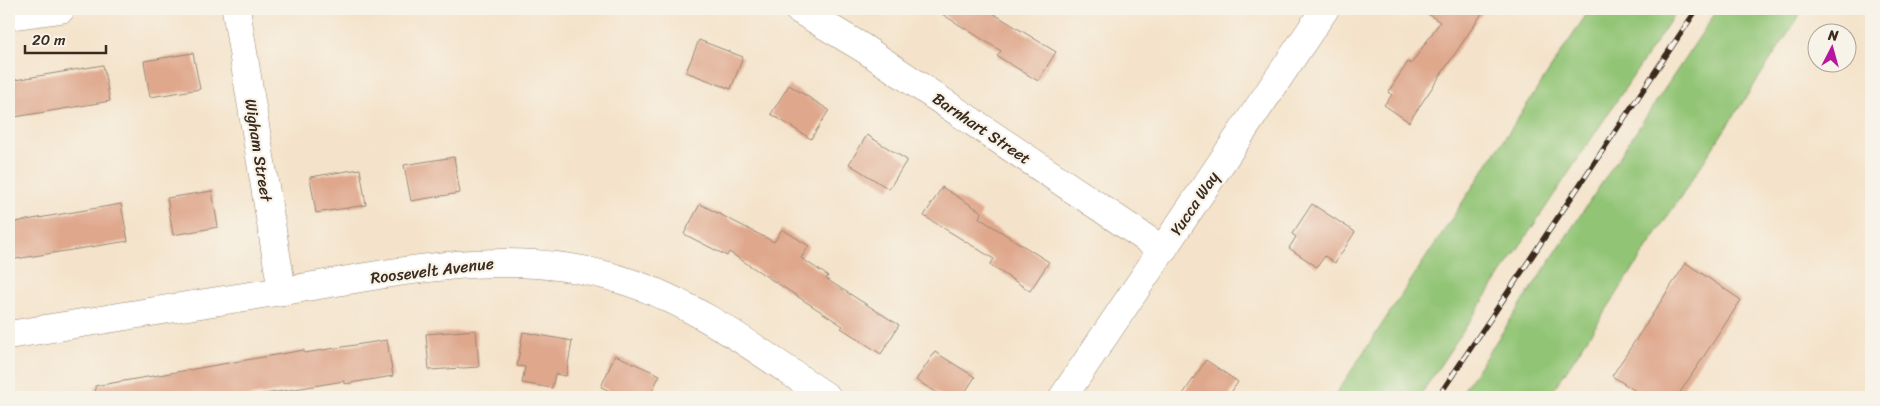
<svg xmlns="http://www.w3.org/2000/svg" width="1880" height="406" font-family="Sriracha,sans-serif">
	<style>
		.green { fill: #91c474; stroke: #667749 }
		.building { fill: #dfa78c }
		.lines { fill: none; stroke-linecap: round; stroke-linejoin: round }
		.minor-casing { stroke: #988674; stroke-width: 29 }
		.minor { stroke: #fff; stroke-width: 28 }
		.rail-casing { stroke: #3b2a1e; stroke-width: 5.5 }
		.rail { stroke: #f7f3e8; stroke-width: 4; stroke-dasharray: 11; stroke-linecap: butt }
		.labels { text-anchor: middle; stroke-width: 4.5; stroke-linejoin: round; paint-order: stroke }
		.street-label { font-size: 16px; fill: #3b2a1e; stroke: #f7f3e8 }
	</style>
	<rect width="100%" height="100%" fill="#f7f3e8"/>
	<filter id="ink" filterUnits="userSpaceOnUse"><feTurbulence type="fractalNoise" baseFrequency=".02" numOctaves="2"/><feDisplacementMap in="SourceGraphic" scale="10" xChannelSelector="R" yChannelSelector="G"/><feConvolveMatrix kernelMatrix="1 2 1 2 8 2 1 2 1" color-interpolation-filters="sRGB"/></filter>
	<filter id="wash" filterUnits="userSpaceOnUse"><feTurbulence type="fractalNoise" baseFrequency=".0096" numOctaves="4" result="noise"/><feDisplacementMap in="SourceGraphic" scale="20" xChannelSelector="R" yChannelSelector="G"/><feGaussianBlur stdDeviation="1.12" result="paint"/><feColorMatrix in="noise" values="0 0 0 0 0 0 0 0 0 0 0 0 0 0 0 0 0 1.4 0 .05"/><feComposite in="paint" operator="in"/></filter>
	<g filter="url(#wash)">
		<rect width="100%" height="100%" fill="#f4e3ca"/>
		<!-- green -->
		<g class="green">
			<polygon points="1590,9 1678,9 1419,397 1334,397"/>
			<polygon points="1718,9 1804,9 1549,397 1459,397"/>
		</g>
		<g id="blocks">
			<!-- building -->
			<g class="building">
				<polygon points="934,9 986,9 1056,52 1038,81 997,56 1001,51"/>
				<polygon points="1421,9 1485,9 1409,122 1384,105 1392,95 1388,92 1408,62 1411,64 1440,22"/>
				<polygon points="699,40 743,57 731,89 686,72"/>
				<polygon points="193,53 200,89 150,97 144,61"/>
				<polygon points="103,65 110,101 9,118 9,81"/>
				<polygon points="789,85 829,110 811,139 771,114"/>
				<polygon points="867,135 907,160 889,189 849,164"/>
				<polygon points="454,157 460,193 411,201 404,165"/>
				<polygon points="360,169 366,205 316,213 310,177"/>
				<polygon points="942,187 982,212 979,218 1049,262 1030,291 990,265 994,259 924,216"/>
				<polygon points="212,191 218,227 173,235 167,198"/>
				<polygon points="121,204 128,241 9,260 9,223"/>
				<polygon points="700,204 774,242 782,229 809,246 801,258 828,276 826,279 899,325 881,354 841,328 843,326 729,252 727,256 684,234"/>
				<polygon points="1312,204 1355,232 1335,263 1325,256 1317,267 1289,248 1296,237 1292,234"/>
				<polygon points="1686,263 1741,300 1677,397 1645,397 1612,376"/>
				<polygon points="476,330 479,367 429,370 426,334"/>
				<polygon points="523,332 572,341 566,376 555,374 552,388 522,383 525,367 517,366"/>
				<polygon points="387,340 393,376 344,384 344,381 246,397 96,397 95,386 304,350 304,353"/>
				<polygon points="935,352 975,377 962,397 944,397 916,380"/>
				<polygon points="615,355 660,375 649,397 623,397 601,387"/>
				<polygon points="1206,360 1238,382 1228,397 1181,397"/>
			</g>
		</g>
	</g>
	<g filter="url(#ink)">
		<use href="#blocks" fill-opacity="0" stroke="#988674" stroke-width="1"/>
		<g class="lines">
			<defs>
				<g id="minor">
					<polyline points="236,9 282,291"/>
					<polyline points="798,9 863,48 1163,250"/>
					<polyline points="9,16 61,9"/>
					<path d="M9 335C102 320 196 304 290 290 400 272 512 245 622 280 695 302 764 355 827 397"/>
					<polyline points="1063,397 1325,9"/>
				</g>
			</defs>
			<!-- minor casing -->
			<use href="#minor" class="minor-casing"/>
			<!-- minor -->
			<use href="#minor" class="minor"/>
			<defs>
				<polyline id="rail" points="1438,397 1697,9"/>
			</defs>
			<!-- rail casing -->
			<use href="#rail" class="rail-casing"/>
			<!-- rail -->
			<use href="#rail" class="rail"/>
		</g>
	</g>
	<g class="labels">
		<!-- street labels -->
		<g class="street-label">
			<text transform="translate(982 128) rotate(34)" y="6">Barnhart Street</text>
			<text transform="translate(259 150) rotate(81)" y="6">Wigham Street</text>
			<text transform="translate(1194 203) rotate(-56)" y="6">Yucca Way</text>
			<text transform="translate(432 270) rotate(-7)" y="6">Roosevelt Avenue</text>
		</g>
	</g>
	<!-- margin -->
	<rect width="1880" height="406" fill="none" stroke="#f7f3e8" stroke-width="30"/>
	<!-- north arrow -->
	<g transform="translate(1832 48) rotate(6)"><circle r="24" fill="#f7f3e8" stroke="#aca397"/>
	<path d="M0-4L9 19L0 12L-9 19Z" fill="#b5179e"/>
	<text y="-8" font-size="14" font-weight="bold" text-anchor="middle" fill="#3b2a1e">N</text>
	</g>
	<!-- scale -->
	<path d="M25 45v8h81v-8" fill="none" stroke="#3b2a1e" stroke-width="2.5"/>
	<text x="32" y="45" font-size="15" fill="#3b2a1e" stroke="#f7f3e8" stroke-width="4" paint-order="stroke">20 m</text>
</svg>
